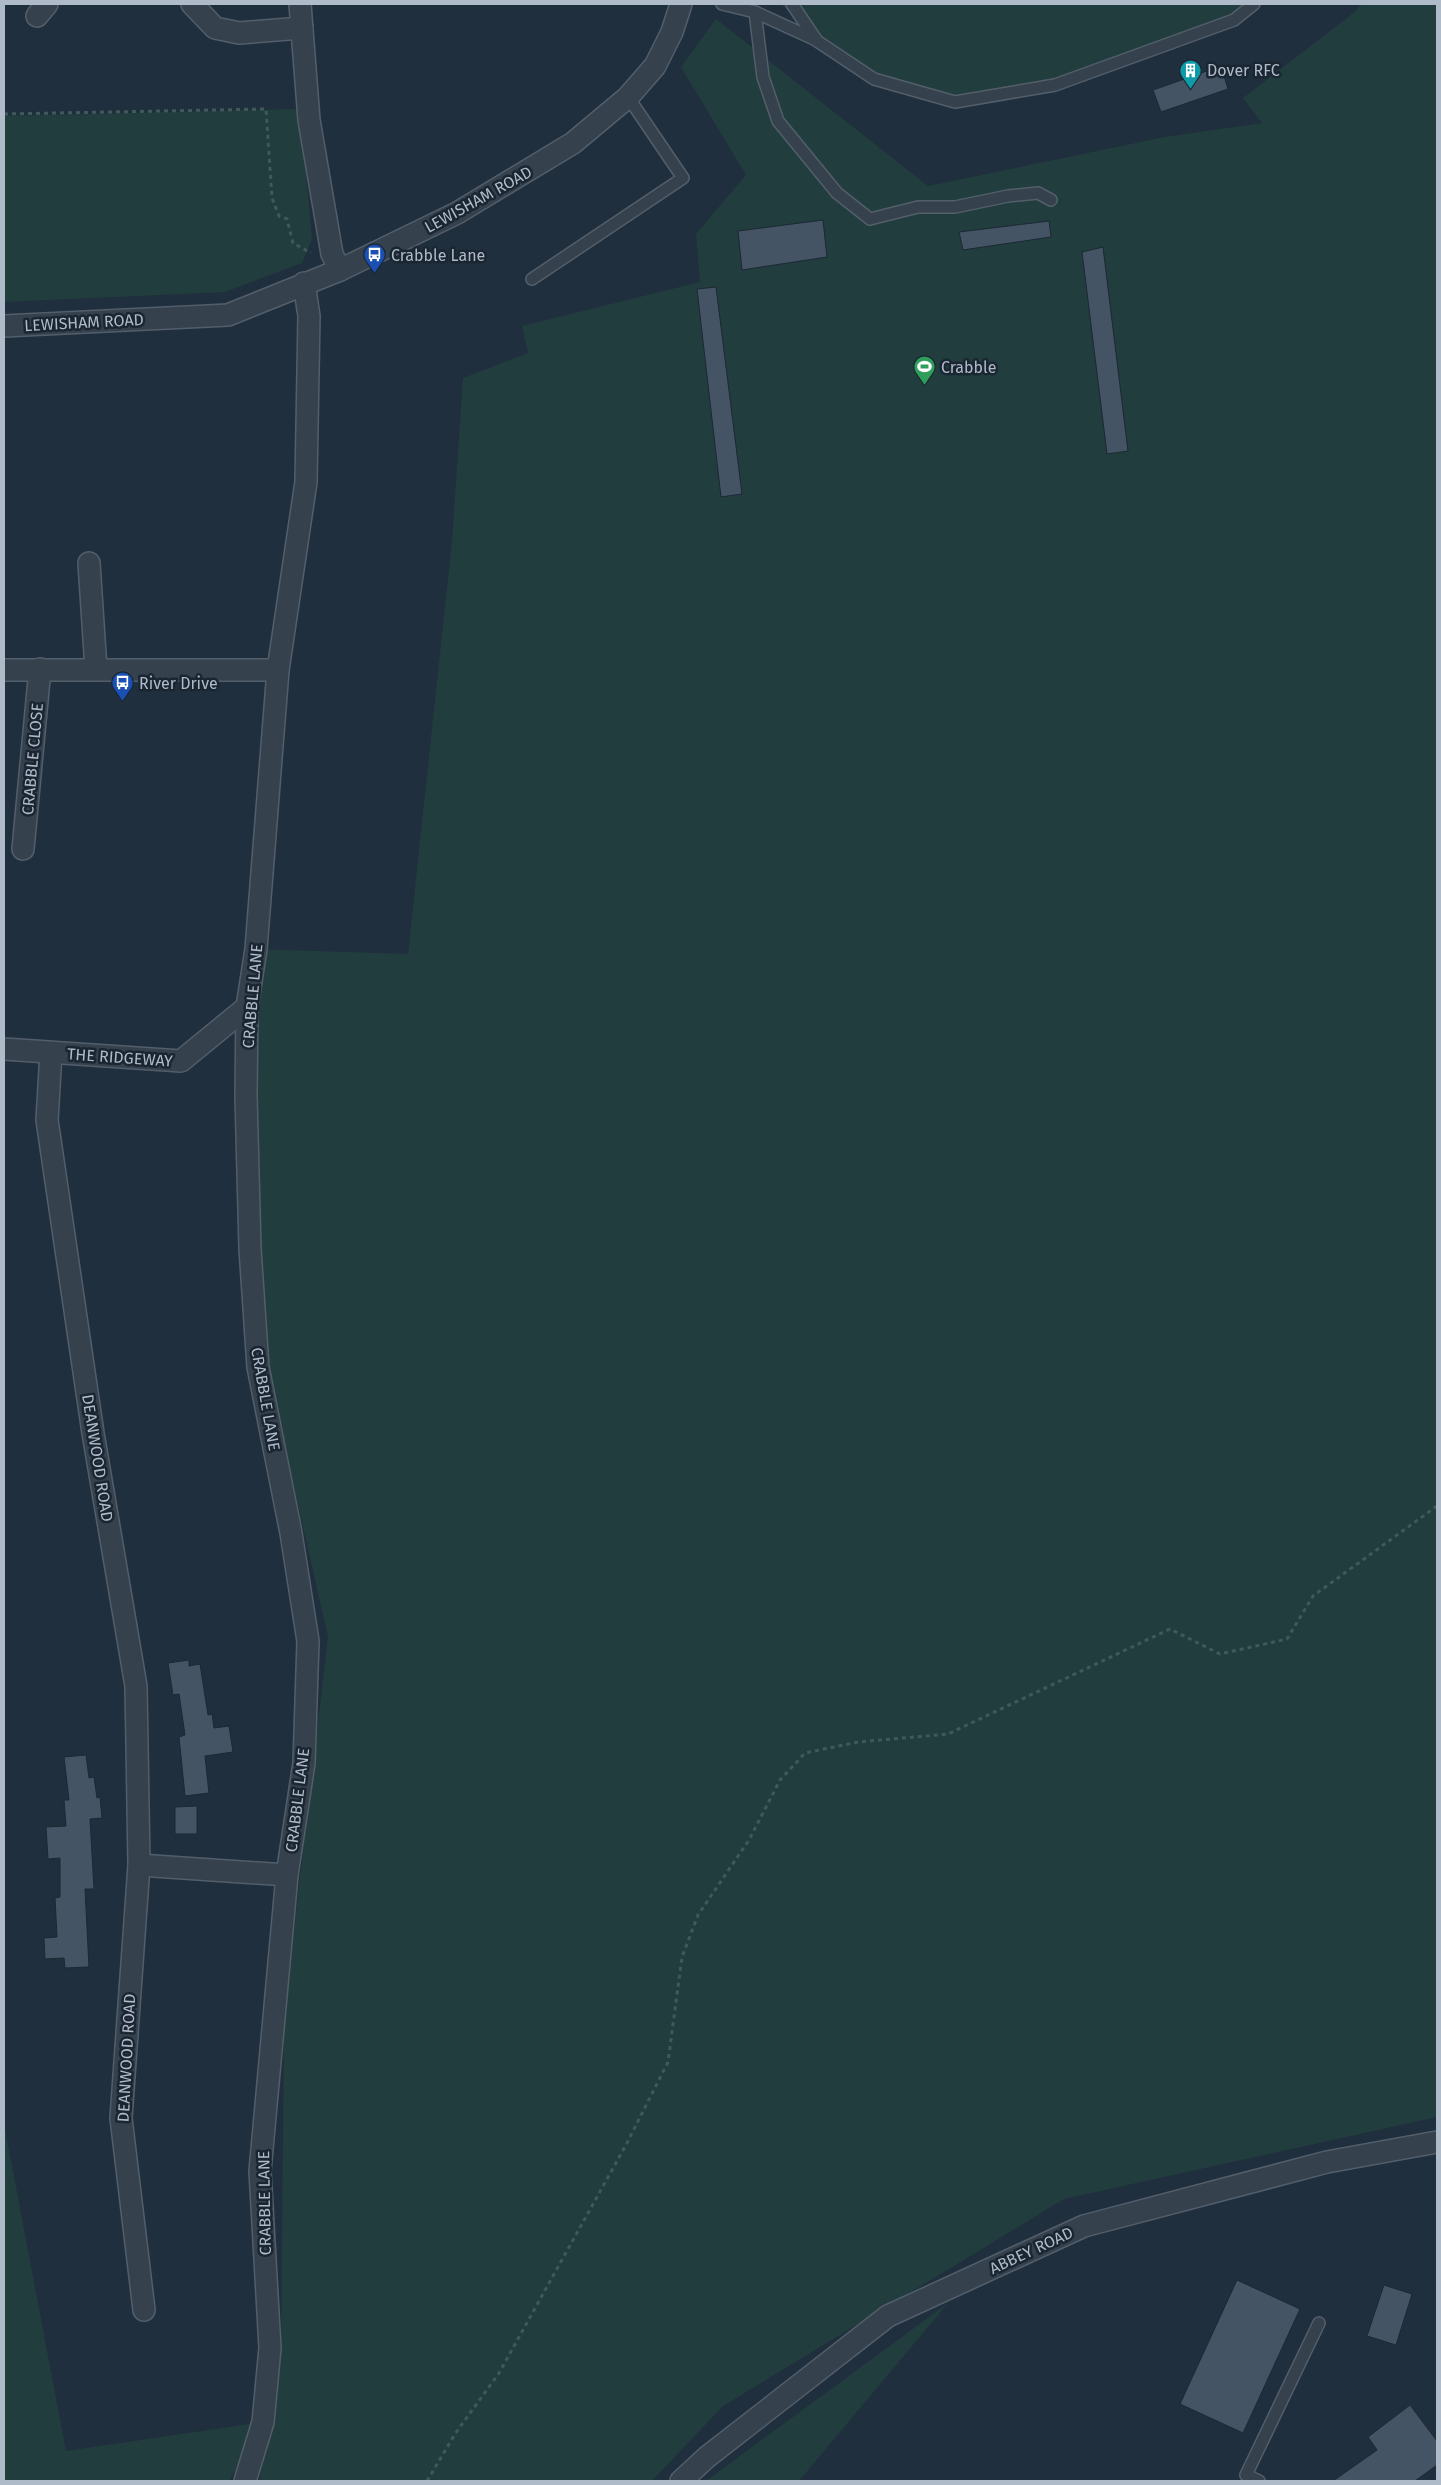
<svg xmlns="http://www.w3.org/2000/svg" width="1441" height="2485" font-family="'Fira Sans',sans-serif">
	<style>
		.green { fill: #223d3e }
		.building { fill: #445464; stroke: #1c2834 }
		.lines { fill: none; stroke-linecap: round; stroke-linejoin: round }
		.lane-casing { stroke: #535e6b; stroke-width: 14 }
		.street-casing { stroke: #535e6b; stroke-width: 24 }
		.path { stroke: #405a5b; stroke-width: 3; stroke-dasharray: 4 4; stroke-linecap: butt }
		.lane { stroke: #35414d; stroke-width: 11 }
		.street { stroke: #35414d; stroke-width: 21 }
		.labels { text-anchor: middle; stroke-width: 5; stroke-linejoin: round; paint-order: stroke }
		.poi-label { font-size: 16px; fill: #b0bbc9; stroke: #1a2632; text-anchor: start }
		.street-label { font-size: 16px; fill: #b0bbc9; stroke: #1a2632 }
	</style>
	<rect width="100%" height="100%" fill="#202f3d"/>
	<!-- green -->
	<g class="green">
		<polygon points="781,4 1254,4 1234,20 1055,85 955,102 874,79 817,41"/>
		<polygon points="1361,4 1437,4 1437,2117 1064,2199 723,2406 652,2481 259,2481 281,2364 284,2015 328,1637 262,1346 247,1007 256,949 408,954 452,541 463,378 528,353 522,326 700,282 696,234 746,175 681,67 716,19 928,186 1165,137 1262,123 1243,98 1356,11"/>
		<polygon points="300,109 312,239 302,263 225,292 4,302 4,116"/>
		<polygon points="4,2124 66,2451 263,2422 229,2481 4,2481"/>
		<polygon points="948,2303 799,2481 706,2481"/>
	</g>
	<!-- building -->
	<g class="building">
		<polygon points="1221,66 1228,89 1161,112 1153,90"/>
		<polygon points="823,220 827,257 742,270 738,231"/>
		<polygon points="1049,221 1051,237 963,250 959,232"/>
		<polygon points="1103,247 1128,451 1107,454 1082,252"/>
		<polygon points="716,287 742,494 721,497 697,289"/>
		<polygon points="189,1660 189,1666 200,1664 208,1715 212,1714 214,1728 229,1726 233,1752 205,1756 209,1793 185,1796 179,1737 185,1735 179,1694 173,1695 168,1663"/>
		<polygon points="86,1755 89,1778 94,1777 97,1798 100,1797 102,1818 90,1819 94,1889 85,1889 89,1967 65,1968 64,1958 45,1959 44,1938 57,1937 55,1898 60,1897 60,1858 48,1859 46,1827 66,1826 64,1800 69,1800 64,1757"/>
		<polygon points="197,1806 197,1834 175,1834 175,1807"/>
		<polygon points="1237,2280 1300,2309 1243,2433 1180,2404"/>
		<polygon points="1384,2285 1412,2294 1396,2345 1367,2336"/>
		<polygon points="1410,2405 1437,2441 1437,2465 1415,2481 1333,2481 1377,2450 1368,2437"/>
	</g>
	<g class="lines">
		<defs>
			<g id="lane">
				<polyline points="722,4 755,12 763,77 778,121 837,193 870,219 918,207 955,207 1008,196 1038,193 1051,200"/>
				<polyline points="792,4 817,41 874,79 955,102 1055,85 1234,20 1254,4"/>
				<polyline points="755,12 816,40"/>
				<polyline points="532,279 683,178 628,97"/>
				<polyline points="1259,2481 1246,2475 1319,2323"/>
			</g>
			<g id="street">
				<polyline points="192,4 215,28 239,33 302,28"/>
				<polyline points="300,4 309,120 332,254 340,270"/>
				<polyline points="37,16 47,4"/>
				<polyline points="4,326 228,315 340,270 457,213 573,143 628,97 655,66 672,32 681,4"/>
				<polyline points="89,563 96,669"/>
				<polyline points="4,670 278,670"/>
				<polyline points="23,849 40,669"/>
				<polyline points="4,1049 181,1061 247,1007"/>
				<polyline points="51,1053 47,1120 93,1433 136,1686 139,1865 121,2118 144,2310"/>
				<polyline points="139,1865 287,1875"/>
				<polyline points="245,2481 263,2422 270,2348 260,2171 287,1875 304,1763 308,1641 291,1533 258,1367 250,1249 246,1096 247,1007 256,949 278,670 306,482 309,316 304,283"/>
				<polyline points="681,2481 707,2457 888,2316 1084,2226 1327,2162 1437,2142"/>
			</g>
		</defs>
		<!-- lane casing -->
		<use href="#lane" class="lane-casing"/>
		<!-- street casing -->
		<use href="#street" class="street-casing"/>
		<!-- path -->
		<g class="path">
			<polyline points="4,114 266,109 272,198 279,216 287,219 293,243 311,253"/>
			<polyline points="427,2481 455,2434 499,2373 627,2143 668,2062 682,1957 698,1915 749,1840 780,1780 805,1753 858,1742 948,1734 1170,1629 1220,1654 1287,1639 1313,1596 1437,1506"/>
		</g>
		<!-- lane -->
		<use href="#lane" class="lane"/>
		<!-- street -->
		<use href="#street" class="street"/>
	</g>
	<!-- icons -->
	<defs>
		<symbol id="building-pin" viewBox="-11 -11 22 30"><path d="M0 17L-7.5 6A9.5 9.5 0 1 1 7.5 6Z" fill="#0f9aa8" stroke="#1a2632"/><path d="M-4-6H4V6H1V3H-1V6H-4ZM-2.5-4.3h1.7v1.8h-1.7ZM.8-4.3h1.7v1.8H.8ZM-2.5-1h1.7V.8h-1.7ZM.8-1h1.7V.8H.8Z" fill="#fff"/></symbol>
		<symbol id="bus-pin" viewBox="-11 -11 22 30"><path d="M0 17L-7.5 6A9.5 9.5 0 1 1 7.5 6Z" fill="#1a4fb4" stroke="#1a2632"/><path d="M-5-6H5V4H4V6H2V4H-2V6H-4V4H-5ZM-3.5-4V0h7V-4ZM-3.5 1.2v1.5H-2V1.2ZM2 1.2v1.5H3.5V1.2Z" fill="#fff"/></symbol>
		<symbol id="stadium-pin" viewBox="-11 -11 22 30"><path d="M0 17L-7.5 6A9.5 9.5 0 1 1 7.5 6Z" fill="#2e9e5b" stroke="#1a2632"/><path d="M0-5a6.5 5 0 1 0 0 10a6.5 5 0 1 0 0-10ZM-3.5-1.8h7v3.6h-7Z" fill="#fff"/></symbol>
	</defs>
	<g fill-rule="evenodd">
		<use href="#building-pin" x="1178" y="58" width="25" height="34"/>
		<use href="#bus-pin" x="362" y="242" width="25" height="34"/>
		<use href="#stadium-pin" x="912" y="354" width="25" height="34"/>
		<use href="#bus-pin" x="110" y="670" width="25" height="34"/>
	</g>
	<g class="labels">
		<!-- poi labels -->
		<g class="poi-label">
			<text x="1207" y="76">Dover RFC</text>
			<text x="391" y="261">Crabble Lane</text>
			<text x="941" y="373">Crabble</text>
			<text x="139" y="689">River Drive</text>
		</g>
		<!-- street labels -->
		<g class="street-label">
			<text transform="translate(478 199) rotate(-29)" y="6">LEWISHAM ROAD</text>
			<text transform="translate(84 322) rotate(-3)" y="6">LEWISHAM ROAD</text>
			<text transform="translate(32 759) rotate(-85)" y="6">CRABBLE CLOSE</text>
			<text transform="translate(252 996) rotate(-85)" y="6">CRABBLE LANE</text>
			<text transform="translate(120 1057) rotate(4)" y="6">THE RIDGEWAY</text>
			<text transform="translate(266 1399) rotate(80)" y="6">CRABBLE LANE</text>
			<text transform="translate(98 1458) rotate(81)" y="6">DEANWOOD ROAD</text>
			<text transform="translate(297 1800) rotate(-83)" y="6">CRABBLE LANE</text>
			<text transform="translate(126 2058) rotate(-87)" y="6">DEANWOOD ROAD</text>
			<text transform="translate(264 2203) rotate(-91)" y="6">CRABBLE LANE</text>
			<text transform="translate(1031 2250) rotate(-25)" y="6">ABBEY ROAD</text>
		</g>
	</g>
	<!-- border -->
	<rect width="1441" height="2485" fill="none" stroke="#b0bbc9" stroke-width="10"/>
</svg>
